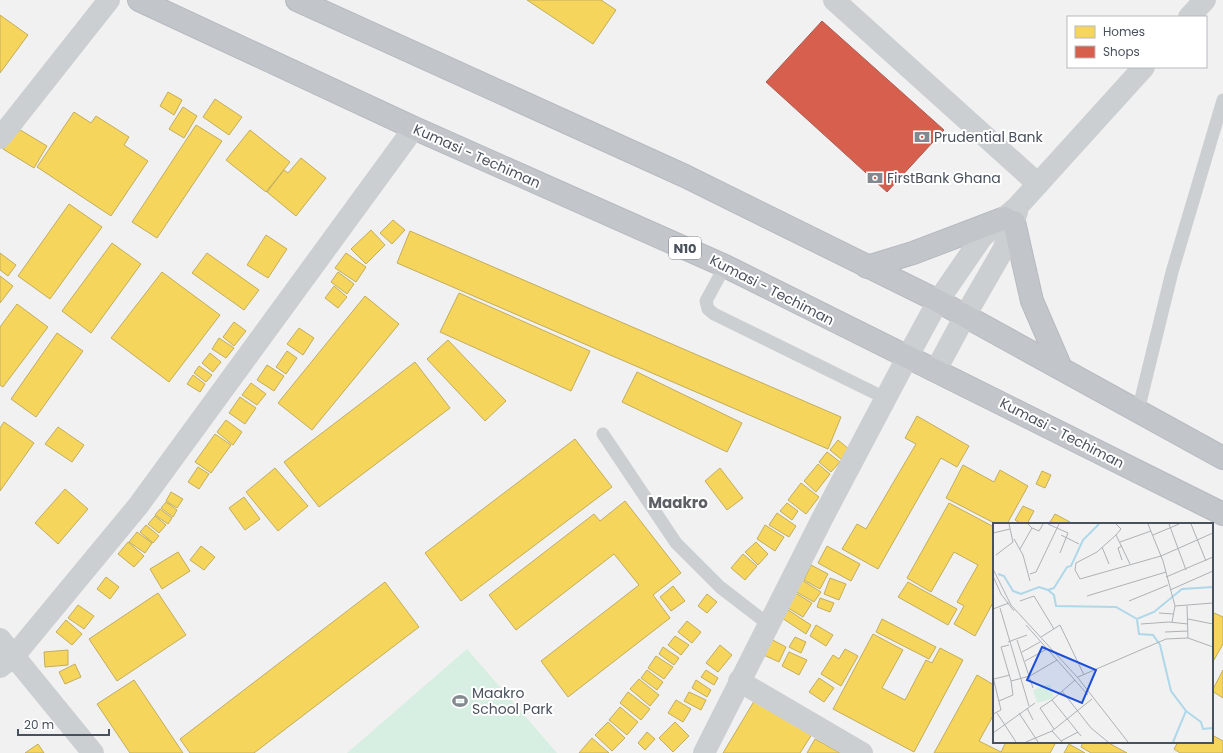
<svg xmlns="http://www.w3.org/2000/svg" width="1223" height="753" font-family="Poppins,sans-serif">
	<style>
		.green { fill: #d7eee2 }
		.homes { fill: #f6d55c; stroke: #c2ad5c }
		.shops { fill: #d6604d; stroke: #ac5c52 }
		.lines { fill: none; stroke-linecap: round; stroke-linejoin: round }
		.trunk-casing { stroke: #b6bac0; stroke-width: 24 }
		.service { stroke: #cccfd1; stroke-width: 13 }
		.minor { stroke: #cccfd1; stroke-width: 22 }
		.tertiary { stroke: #cccfd1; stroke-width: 22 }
		.trunk { stroke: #c2c6ca; stroke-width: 22 }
		.labels { text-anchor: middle; stroke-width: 4; stroke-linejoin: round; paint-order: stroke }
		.shield { fill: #fff; stroke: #80858d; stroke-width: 1 }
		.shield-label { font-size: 13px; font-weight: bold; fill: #49515c }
		.poi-label { font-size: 14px; fill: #49515c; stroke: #fff; text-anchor: start }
		.street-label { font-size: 14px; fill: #49515c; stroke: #fff }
		.neighbourhood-label { font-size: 15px; font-weight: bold; fill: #5d5f64; stroke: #fff }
		.inset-river { fill: none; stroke: #aed8e9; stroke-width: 2 }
		.inset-road { fill: none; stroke: #aeb1b5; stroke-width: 1 }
		.view { fill: #1d4ed8; fill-opacity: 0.15; stroke: #1d4ed8; stroke-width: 2 }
		.inset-edge { fill: none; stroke: #49515c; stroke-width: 2 }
	</style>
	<rect width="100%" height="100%" fill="#f1f1f1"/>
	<!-- green -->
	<polygon class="green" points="467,649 557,753 347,753"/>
	<!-- homes -->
	<g class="homes">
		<polygon points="527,0 601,0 616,10 593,44"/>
		<polygon points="0,15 28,35 0,73"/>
		<polygon points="168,92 182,100 174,115 160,106"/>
		<polygon points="215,99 242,117 229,135 203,117"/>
		<polygon points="183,107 197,116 184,138 169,129"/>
		<polygon points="74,112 91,123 96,116 129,137 124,145 148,161 111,216 37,167"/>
		<polygon points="196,125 222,141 157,238 132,222"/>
		<polygon points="17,128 47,146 34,168 3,149"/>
		<polygon points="250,130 290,162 266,192 226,160"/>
		<polygon points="301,158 326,178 296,216 267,192 284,170 288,173"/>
		<polygon points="69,204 102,227 50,299 18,276"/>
		<polygon points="393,220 405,230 392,244 380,233"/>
		<polygon points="371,230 385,245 366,264 351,249"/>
		<polygon points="410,231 841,417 828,449 397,263"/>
		<polygon points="266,235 287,249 268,278 247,265"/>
		<polygon points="112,243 141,264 91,333 62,311"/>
		<polygon points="0,253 16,265 8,276 0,270"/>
		<polygon points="207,253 259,290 244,310 192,273"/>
		<polygon points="346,253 366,267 356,282 335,268"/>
		<polygon points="162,272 220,315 169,382 111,338"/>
		<polygon points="338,272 354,284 347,294 331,282"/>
		<polygon points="0,276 13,286 0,303"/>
		<polygon points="334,286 347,297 338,308 325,298"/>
		<polygon points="459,293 590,351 571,391 440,332"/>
		<polygon points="365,296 399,324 312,430 278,403"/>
		<polygon points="17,304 48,327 3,387 0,385 0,327"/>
		<polygon points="234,322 246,331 234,346 223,337"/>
		<polygon points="299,328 314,338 303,355 287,344"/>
		<polygon points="57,333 83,351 36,417 11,399"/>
		<polygon points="219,338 234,348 226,358 212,349"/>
		<polygon points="448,340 506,401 485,421 427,359"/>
		<polygon points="287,351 297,358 286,374 276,367"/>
		<polygon points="210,353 221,362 213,372 202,363"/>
		<polygon points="415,362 450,408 319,507 284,462"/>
		<polygon points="267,365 284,376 274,391 257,380"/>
		<polygon points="199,366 212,375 206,382 194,373"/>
		<polygon points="637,372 742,423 727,452 622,402"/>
		<polygon points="193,375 205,384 200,392 187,384"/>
		<polygon points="251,383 266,394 257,405 242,395"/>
		<polygon points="240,397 256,408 245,424 229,413"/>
		<polygon points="917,416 969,446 957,467 941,458 878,569 842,549 857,524 866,529 916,444 905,438"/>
		<polygon points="226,420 242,432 233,445 217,432"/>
		<polygon points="4,422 34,443 0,491 0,428"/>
		<polygon points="58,427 84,445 72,462 45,444"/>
		<polygon points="215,434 231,445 211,473 195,462"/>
		<polygon points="575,439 612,487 461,601 425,553"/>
		<polygon points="838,440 850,450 842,460 830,450"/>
		<polygon points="827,452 840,462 831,472 819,462"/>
		<polygon points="818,464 830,474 816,492 804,481"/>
		<polygon points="963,465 994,482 1000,470 1028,486 1007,524 996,524 946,498"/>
		<polygon points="198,467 209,474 199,489 188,482"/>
		<polygon points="275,468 308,506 278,531 246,492"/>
		<polygon points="720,468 743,498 727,510 705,481"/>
		<polygon points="1042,471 1051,475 1045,488 1036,484"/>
		<polygon points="801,483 819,497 806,514 788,500"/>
		<polygon points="65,489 88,509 58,544 35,523"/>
		<polygon points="171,492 183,499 177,508 166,501"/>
		<polygon points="244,497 260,519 245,530 229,508"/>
		<polygon points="625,501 681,573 653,595 670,618 568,697 541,661 639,585 614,554 516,630 489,595 594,514 600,521"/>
		<polygon points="166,502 177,510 173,517 161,508"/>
		<polygon points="787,503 798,511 792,520 780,511"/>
		<polygon points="949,503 994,527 994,601 975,636 954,624 964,606 957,602 978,565 954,552 931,592 907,578"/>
		<polygon points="1023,506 1034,511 1027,524 1022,524 1015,520"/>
		<polygon points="160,509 172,518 168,524 155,515"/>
		<polygon points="777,513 796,526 789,537 769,525"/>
		<polygon points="1055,514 1070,522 1068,524 1050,522"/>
		<polygon points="155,516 166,525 159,533 148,524"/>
		<polygon points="146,525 159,536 153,543 140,532"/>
		<polygon points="765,525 784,537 775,551 757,539"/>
		<polygon points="137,532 152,543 145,553 129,542"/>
		<polygon points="128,542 144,556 134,567 118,554"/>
		<polygon points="756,542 768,554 758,565 745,552"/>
		<polygon points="201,546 215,557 204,570 190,560"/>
		<polygon points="827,546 860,564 851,581 818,563"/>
		<polygon points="178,552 190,571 162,589 150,569"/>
		<polygon points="743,554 757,566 745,580 731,568"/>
		<polygon points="811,565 828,574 820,589 804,580"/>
		<polygon points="106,577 119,587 110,599 97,589"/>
		<polygon points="830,578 846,584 839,600 824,594"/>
		<polygon points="800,579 821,592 814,602 793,590"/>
		<polygon points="385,582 419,627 254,753 190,753 180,739"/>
		<polygon points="908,582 957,609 948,625 898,597"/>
		<polygon points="673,586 685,601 671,611 660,597"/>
		<polygon points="792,591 812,603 803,617 783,605"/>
		<polygon points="158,593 186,635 117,681 89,639"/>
		<polygon points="707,594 717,602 707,613 698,606"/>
		<polygon points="820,598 834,603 830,612 817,607"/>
		<polygon points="78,605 94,616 84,629 68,618"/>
		<polygon points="782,606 811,625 806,634 776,614"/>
		<polygon points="1212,612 1223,617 1223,644 1214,660 1212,659"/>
		<polygon points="882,619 936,647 929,659 876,632"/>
		<polygon points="66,620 82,634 72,645 56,632"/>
		<polygon points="687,621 701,632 692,643 678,632"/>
		<polygon points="816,625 833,635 826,646 810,636"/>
		<polygon points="873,634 903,650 882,688 905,700 926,660 932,663 940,648 963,660 914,752 833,709"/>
		<polygon points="675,636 689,645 681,655 668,645"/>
		<polygon points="765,636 786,647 779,662 757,652"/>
		<polygon points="795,637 806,642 801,653 789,647"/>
		<polygon points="720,645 732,655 718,672 706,663"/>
		<polygon points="663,647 679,658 674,665 659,654"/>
		<polygon points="845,649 858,656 841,686 821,674 833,655 839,659"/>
		<polygon points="68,650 68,665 45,667 44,652"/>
		<polygon points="789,652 807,660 799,675 782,666"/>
		<polygon points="656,656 673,667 664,679 648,668"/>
		<polygon points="75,664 81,677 65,684 59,672"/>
		<polygon points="647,670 663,682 657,690 641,678"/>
		<polygon points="706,670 718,678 714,685 701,677"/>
		<polygon points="1223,670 1223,698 1212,691"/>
		<polygon points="977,675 994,685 994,714 979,741 1001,752 1006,742 1056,742 1050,753 934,753"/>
		<polygon points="819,678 834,688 824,702 809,692"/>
		<polygon points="639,679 659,695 650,706 630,689"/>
		<polygon points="134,680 183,753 130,753 97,704"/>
		<polygon points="696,680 711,690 707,697 692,688"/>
		<polygon points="628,692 650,709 641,720 620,703"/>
		<polygon points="689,692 706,700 701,710 684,701"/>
		<polygon points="756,698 814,731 800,753 723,753"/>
		<polygon points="676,700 691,709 683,722 668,713"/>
		<polygon points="620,707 638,722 627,735 609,720"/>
		<polygon points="608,722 625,738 612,751 595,735"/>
		<polygon points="675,722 689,736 673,752 659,738"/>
		<polygon points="647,732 655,739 645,750 638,743"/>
		<polygon points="1212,735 1223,741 1223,753 1180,753 1174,749 1178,742 1212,742"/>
		<polygon points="592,738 609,753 579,753"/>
		<polygon points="815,739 840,753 807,753"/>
		<polygon points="1083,742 1107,742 1127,753 1091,753 1081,747"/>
		<polygon points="38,744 44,753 25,753"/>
		<polygon points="1069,744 1085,753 1064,753"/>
	</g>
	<!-- shops -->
	<polygon class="shops" points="822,21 944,130 887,192 766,82"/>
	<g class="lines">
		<defs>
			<g id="trunk">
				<polyline points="139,0 414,128 725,266 1223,514"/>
				<polyline points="297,0 685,176 938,301 1223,458"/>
				<polyline points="1014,222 1032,301 1061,368"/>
				<polyline points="867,267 913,253 1005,218"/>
			</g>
		</defs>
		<!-- trunk casing -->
		<use href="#trunk" class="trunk-casing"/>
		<!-- service -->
		<g class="service">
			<polyline points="725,266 706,301 708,309 714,314 885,398"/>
			<polyline points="1138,411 1172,272 1223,100"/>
			<polyline points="603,434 676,543 720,587 768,624"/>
		</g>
		<!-- minor -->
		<g class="minor">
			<polyline points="834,0 1038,184"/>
			<polyline points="0,138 109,0"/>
			<polyline points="0,639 93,753"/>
			<polyline points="0,667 14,656 138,506 414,128"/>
			<polyline points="739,681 862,753"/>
			<polyline points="704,753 824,515 908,356"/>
		</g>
		<!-- tertiary -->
		<g class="tertiary">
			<polyline points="1189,17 1205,0"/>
			<polyline points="908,356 938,301 982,237 1018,206 1144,67"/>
			<polyline points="936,370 965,316 1003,250 1017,212"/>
		</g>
		<!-- trunk -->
		<use href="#trunk" class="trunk"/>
	</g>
	<!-- icons -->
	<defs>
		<symbol id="bank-bare" viewBox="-9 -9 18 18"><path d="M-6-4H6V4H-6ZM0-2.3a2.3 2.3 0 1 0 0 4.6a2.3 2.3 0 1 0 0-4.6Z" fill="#848990" stroke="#fff" stroke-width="2.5" paint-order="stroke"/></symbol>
		<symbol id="stadium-bare" viewBox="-9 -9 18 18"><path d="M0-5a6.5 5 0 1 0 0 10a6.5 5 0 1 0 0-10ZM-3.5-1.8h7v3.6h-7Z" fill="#848990" stroke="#fff" stroke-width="2.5" paint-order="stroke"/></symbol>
	</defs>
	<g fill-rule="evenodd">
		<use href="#bank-bare" x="911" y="126" width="22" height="22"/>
		<use href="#bank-bare" x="864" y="167" width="22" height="22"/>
		<use href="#stadium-bare" x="449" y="690" width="22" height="22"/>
	</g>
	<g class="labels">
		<!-- shield labels -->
		<rect class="shield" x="669" y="237" width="32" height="22" rx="3"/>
		<g class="shield-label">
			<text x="685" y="253">N10</text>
		</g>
		<!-- poi labels -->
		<g class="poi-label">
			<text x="934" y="142">Prudential Bank</text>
			<text x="887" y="183">FirstBank Ghana</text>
			<text x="472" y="698">Maakro<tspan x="472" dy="16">School Park</tspan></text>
		</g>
		<!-- street labels -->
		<g class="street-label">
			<text transform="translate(477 156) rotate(24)" y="5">Kumasi - Techiman</text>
			<text transform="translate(772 290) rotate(27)" y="5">Kumasi - Techiman</text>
			<text transform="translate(1062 433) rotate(27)" y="5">Kumasi - Techiman</text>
		</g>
		<!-- neighbourhood labels -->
		<g class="neighbourhood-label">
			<text x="678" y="508">Maakro</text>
		</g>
	</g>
	<!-- overview -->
	<g transform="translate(993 523)">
		<rect width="220" height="220" fill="#f1f1f1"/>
		<path d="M57 161 61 175 44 180 40 167Z" fill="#d7eee2"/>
		<path class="inset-river" d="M5 51 11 53 20 68 28 71 46 64 55 67 61 72 63 83 123 84 144 96 161 89 189 66 220 64M55 67 61 65 74 44 78 43 90 17 106 1M144 97 146 111 160 112 167 122 178 168 193 188 180 219M193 188 208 199 210 206 220 205"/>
		<path class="inset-road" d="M55 1 75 10 67 30M123 1 128 6 123 12 137 41M155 1 170 38 182 83 220 80M176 1 193 47M198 1 213 38M39 5 46 8 50 1M0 10 17 6M68 12 86 21M123 12 104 29 83 40 82 47 87 56 168 33 220 10M160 12 186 1M21 16 30 32 37 58M127 19 158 8M109 24 116 41M27 26 39 5 35 1M3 32 20 19 16 1M129 37 125 25 129 23M0 46 18 82 85 155 135 219M37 51 43 49 66 1M0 53 8 71 21 88M173 54 220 34M177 67 220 48M94 73 173 49M27 78 41 73 61 106M136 78 175 62M194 83 195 115M7 85 36 183M0 86 16 80M166 90 180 91M195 96 220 101M179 99 182 83M148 101 176 99 195 101M33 102 95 172M172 109 195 108M48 114 67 102 91 152M24 117 40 165M15 119 34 112M16 122 8 124 18 158 37 153 64 137M29 129 47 119M32 138 54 126M0 154 8 187 0 191M85 154 173 116 195 115 220 124M1 156 17 152M69 168 98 205 115 219M59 177 82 157M6 178 20 172 18 158M34 185 40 197M4 190 23 219M26 190 45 219M61 206 47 185 59 177 88 213M59 208 69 219M0 210 42 180M68 218 85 209M33 219 59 208 99 176"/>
		<path class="view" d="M49 124 103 147 89 180 34 157Z"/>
		<rect width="220" height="220" class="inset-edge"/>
	</g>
	<!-- legend -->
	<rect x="1067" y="16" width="140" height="52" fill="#ffffff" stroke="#b6b9be"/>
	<rect x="1075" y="26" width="20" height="12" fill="#f6d55c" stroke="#b6b9be"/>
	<text x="1103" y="36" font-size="12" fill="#49515c">Homes</text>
	<rect x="1075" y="46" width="20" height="12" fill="#d6604d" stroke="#b6b9be"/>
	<text x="1103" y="56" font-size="12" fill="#49515c">Shops</text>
	<!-- scale -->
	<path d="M18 729v6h91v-6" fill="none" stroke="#49515c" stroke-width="2"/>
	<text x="24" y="729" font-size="12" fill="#49515c" stroke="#ffffff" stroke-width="3" paint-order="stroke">20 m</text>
</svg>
